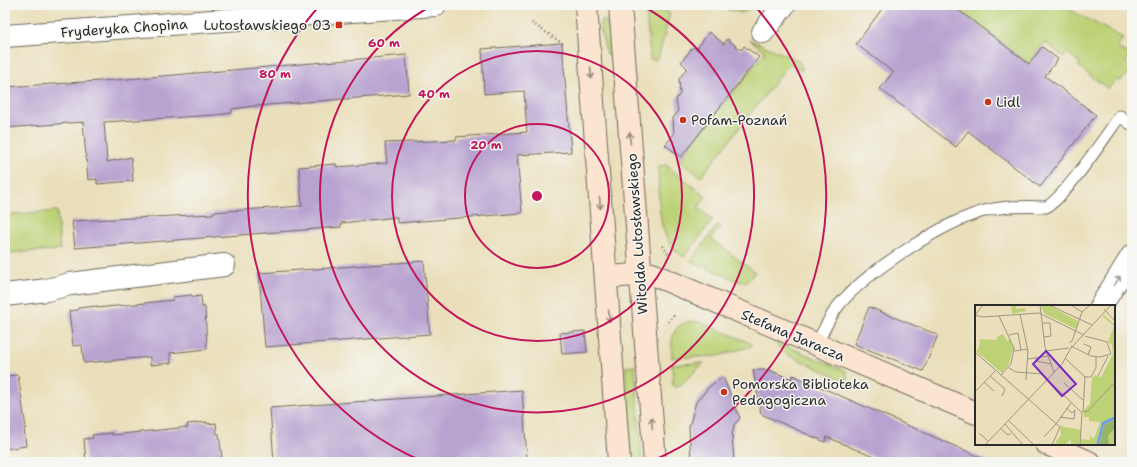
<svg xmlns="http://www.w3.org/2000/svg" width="1137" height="467" font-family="'Shantell Sans',sans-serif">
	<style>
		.green { fill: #bdd276; stroke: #747e50 }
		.building { fill: #b7a2d0 }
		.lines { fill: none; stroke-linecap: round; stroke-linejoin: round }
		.service-casing { stroke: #6e6a5d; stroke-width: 13 }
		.minor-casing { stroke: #6e6a5d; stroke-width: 24 }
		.secondary-casing { stroke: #6e6a5d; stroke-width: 24 }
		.path { stroke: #6e6a5d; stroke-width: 2.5; stroke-dasharray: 1 3; stroke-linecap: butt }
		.service { stroke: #fff; stroke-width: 11 }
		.minor { stroke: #fff; stroke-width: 22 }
		.secondary { stroke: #fce5d0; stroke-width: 22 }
		.oneway { stroke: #94887e }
		.oneway2 { stroke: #a0a0a0 }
		.ring { fill: none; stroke: #c2185b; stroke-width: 2 }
		.poi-dot { fill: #c8321e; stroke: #f6f6f2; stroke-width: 1.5 }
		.labels { text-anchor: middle; stroke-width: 3; stroke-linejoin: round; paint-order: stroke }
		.poi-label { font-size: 14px; fill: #2b2b2b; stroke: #f6f6f2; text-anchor: start }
		.street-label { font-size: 14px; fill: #2b2b2b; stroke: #f6f6f2 }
		.inset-road { fill: none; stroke: #9e9781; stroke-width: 1 }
		.view { fill: #7b2cbf; fill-opacity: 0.15; stroke: #7b2cbf; stroke-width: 2 }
		.inset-edge { fill: none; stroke: #2b2b2b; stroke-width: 2 }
		.centre { fill: #c2185b; stroke: #f6f6f2; stroke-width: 2 }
		.ring-label { font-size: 12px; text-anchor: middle; font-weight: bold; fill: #c2185b; stroke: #f6f6f2; stroke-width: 3; stroke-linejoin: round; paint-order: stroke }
	</style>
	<rect width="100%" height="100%" fill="#f6f6f2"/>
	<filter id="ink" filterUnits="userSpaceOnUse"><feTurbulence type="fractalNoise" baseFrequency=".025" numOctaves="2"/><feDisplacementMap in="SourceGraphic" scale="8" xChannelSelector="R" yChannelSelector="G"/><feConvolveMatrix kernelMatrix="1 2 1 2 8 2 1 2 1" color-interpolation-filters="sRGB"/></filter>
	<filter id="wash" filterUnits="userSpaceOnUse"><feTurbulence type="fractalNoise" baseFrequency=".012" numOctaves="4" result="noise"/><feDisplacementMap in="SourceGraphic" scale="16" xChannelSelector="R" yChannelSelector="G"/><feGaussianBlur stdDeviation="0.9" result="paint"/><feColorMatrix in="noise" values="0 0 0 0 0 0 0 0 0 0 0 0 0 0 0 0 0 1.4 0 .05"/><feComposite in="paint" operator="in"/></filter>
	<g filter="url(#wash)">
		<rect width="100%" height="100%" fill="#eadfba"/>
		<!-- green -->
		<g class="green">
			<polygon points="758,5 742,13 713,6 714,5"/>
			<polygon points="952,5 1061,5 1123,38 1117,48 1130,54 1125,63 1132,67 1132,75 1128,73 1120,82 1116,79 1108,89 1078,66 1080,63 1068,53 1064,57 1045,42 1029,64"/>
			<polygon points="653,8 670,13 659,56 655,60 650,59 646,12"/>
			<polygon points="602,20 606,21 611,33 612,57 607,55 601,33 600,23"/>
			<polygon points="750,40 798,60 802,67 802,71 790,63 701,177 679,160 765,52"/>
			<path d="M666 165 706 197 698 208 713 220 684 257C654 240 660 196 658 166Z"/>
			<polygon points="57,211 60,250 5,253 5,215"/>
			<polygon points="718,224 721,226 711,239 755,272 748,281 740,282 691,261"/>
			<path d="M694 321 701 322 750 343 752 346 718 356 672 358C671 339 671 323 694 321Z"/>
			<polygon points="772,340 846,371 848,382 788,355"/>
			<path d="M704 363C698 368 680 387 676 388L673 386 672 364Z"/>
			<polygon points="635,366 642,462 632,462 625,367"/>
		</g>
		<g id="blocks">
			<!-- building -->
			<g class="building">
				<polygon points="885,5 952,5 1029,64 1042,47 1058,59 1045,76 1096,115 1040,187 968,131 956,147 880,89 893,72 856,44"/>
				<polygon points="709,32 724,44 727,39 741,50 744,46 759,57 681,157 665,145 674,134 673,118 678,112 676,99 680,94 679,79 687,68 681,62 693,47 696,50"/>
				<polygon points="562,43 571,152 517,155 522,213 397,223 397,217 341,223 341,227 75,248 72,221 213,214 213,212 302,206 299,167 336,164 337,167 387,163 385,143 456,140 456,137 527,132 524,91 484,94 482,49"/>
				<polygon points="406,55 409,94 255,106 232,109 232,113 216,115 104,122 107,162 131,157 133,181 97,184 97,179 88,180 83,122 5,128 5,87 116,80"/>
				<polygon points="424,261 430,334 265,347 259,273"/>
				<polygon points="192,295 193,297 201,296 202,307 205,307 207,349 170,353 171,363 150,365 150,357 84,363 82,345 73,346 69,311 78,310 78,308 97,306 97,308 173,300 173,297"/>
				<polygon points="869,307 938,335 923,371 854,344"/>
				<polygon points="585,331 587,352 562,354 560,333"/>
				<polygon points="753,370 769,370 791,379 793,375 991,462 885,462 827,437 825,442 761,414"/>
				<polygon points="18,375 26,428 24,428 26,446 5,449 5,376"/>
				<polygon points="723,377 740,418 734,425 732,436 734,462 691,462 689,427 696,402 710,386"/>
				<polygon points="522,390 527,459 482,462 274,462 270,408"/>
				<polygon points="207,422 207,424 216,423 217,434 219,434 222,458 220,458 220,462 86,462 84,439 93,438 92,435 112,433 112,435 188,427 187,424"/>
			</g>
		</g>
	</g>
	<g filter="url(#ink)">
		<use href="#blocks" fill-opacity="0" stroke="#6e6a5d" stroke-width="1"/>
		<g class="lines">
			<defs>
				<path id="service" d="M816 345C823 332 829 317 839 305 866 272 946 220 988 210 1007 206 1026 206 1046 207 1064 199 1106 135 1120 116L1132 125"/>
				<g id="minor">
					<polyline points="763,32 784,5"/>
					<polyline points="5,36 435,5"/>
					<polyline points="5,295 47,290 70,284 224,265"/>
					<polyline points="1101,306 1132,256"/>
				</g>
				<g id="secondary">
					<polyline points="586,5 619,462"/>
					<polyline points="620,5 655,462"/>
					<polyline points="606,277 652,274 976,413"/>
					<polyline points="1047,444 1089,462"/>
				</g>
			</defs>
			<!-- service casing -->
			<use href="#service" class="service-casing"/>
			<!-- minor casing -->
			<use href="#minor" class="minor-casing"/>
			<!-- secondary casing -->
			<use href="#secondary" class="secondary-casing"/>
			<!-- path -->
			<g class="path">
				<polyline points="532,23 565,45"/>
				<polyline points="663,246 669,255"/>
				<polyline points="668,322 676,313"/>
			</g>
			<!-- service -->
			<use href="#service" class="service"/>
			<!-- minor -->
			<use href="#minor" class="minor"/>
			<!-- secondary -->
			<use href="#secondary" class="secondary"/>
		</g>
		<!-- one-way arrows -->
		<defs><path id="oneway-shaft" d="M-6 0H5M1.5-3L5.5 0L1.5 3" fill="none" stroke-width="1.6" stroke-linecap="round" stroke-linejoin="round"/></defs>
		<g class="oneway">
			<use href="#oneway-shaft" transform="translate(591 73) rotate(86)"/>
			<use href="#oneway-shaft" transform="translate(630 138) rotate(-94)"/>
			<use href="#oneway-shaft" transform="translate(600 203) rotate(85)"/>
			<use href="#oneway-shaft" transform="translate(609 316) rotate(86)"/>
			<use href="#oneway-shaft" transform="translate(652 423) rotate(-94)"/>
		</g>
		<use class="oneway2" href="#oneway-shaft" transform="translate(1117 281) rotate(-58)"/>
	</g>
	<!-- distance rings -->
	<g class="ring">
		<circle cx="537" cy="196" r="72"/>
		<circle cx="537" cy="196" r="145"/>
		<path d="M641 5A217 217 0 1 1 433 5"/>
		<path d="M422 461A289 289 0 0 1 319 6M755 6A289 289 0 0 1 652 461"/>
	</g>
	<!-- markers -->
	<g class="poi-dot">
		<rect x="335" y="21" width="8" height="8" rx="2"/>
		<circle cx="988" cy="102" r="4"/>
		<circle cx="683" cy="120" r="4"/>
		<circle cx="724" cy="392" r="4"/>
	</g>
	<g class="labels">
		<!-- poi labels -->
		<g class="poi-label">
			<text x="331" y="30" text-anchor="end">Lutosławskiego 03</text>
			<text x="996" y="107">Lidl</text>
			<text x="691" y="125">Pofam-Poznań</text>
			<text x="732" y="389">Pomorska Biblioteka<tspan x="732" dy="16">Pedagogiczna</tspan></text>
		</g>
		<!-- street labels -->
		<g class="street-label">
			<text transform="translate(124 28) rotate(-4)" y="5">Fryderyka Chopina</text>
			<text transform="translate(637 234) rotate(-94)" y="5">Witolda Lutosławskiego</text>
			<text transform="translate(793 335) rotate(23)" y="5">Stefana Jaracza</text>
		</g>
	</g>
	<!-- overview -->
	<g transform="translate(975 305)">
		<rect width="140" height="140" fill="#eadfba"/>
		<path d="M36 0H41V4L50 3 51 6 37 9ZM65 0H73L103 16 101 24 70 9ZM129 10 140 20V111L126 119 121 140H105L106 134 115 135V131L119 134 125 117 114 116V112H109V105L115 99 117 73 120 70 126 72 138 49 137 40 133 37 139 21 127 11ZM28 29 32 36 35 34 38 43 34 59 27 68 1 46 4 42 5 34 22 35V32ZM140 113V140H124ZM85 121 106 125 104 140H96V135L89 140 80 138 86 130Z" fill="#bdd276"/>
		<path d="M140 114V123L133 131 134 140H124L129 120Z" fill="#96b467"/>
		<path d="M140 111V114L129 120 124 139 121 140 127 117Z" fill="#6fa2da"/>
		<path class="inset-road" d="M65 0 70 42 79 67M74 0 117 20M96 0 107 7M129 4 140 16M45 9 53 46 51 75M0 10 8 12 64 8 109 30M0 10 8 0M24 11 39 43 36 59 26 70M68 18H75L76 31 69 32M34 30 43 28 46 45M94 38 97 36 107 7 115 0M109 39 116 42 113 50M96 41 116 51 125 52 136 49 132 37 110 31M39 46 53 44M71 46 94 43M0 47 85 122 77 140M61 53V56L76 59M90 53 110 72M53 54 73 51M34 63 41 67 68 69M15 71 30 84 27 91M123 71 133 51M110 72H116L121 63V52M72 74 107 108M9 77 19 86M89 78 108 95M0 87 21 65M91 103 97 108 100 105M108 107 113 106 138 79M108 107 110 72M85 112 99 114 100 105M33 115 59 140M30 119 47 139M81 119 96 98M26 124 33 130 36 128M4 128 13 136M69 132 81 119M10 140 87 59 96 43 136 0M105 140 107 108"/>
		<path class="view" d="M71 46 101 79 87 91 58 59Z"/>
		<rect width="140" height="140" class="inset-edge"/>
	</g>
	<circle cx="537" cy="196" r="6" class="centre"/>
	<g class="ring-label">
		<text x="384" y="47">60 m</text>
		<text x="275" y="78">80 m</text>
		<text x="434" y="98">40 m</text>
		<text x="486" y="149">20 m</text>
	</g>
	<!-- margin -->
	<rect width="1137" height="467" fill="none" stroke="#f6f6f2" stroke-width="20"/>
</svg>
